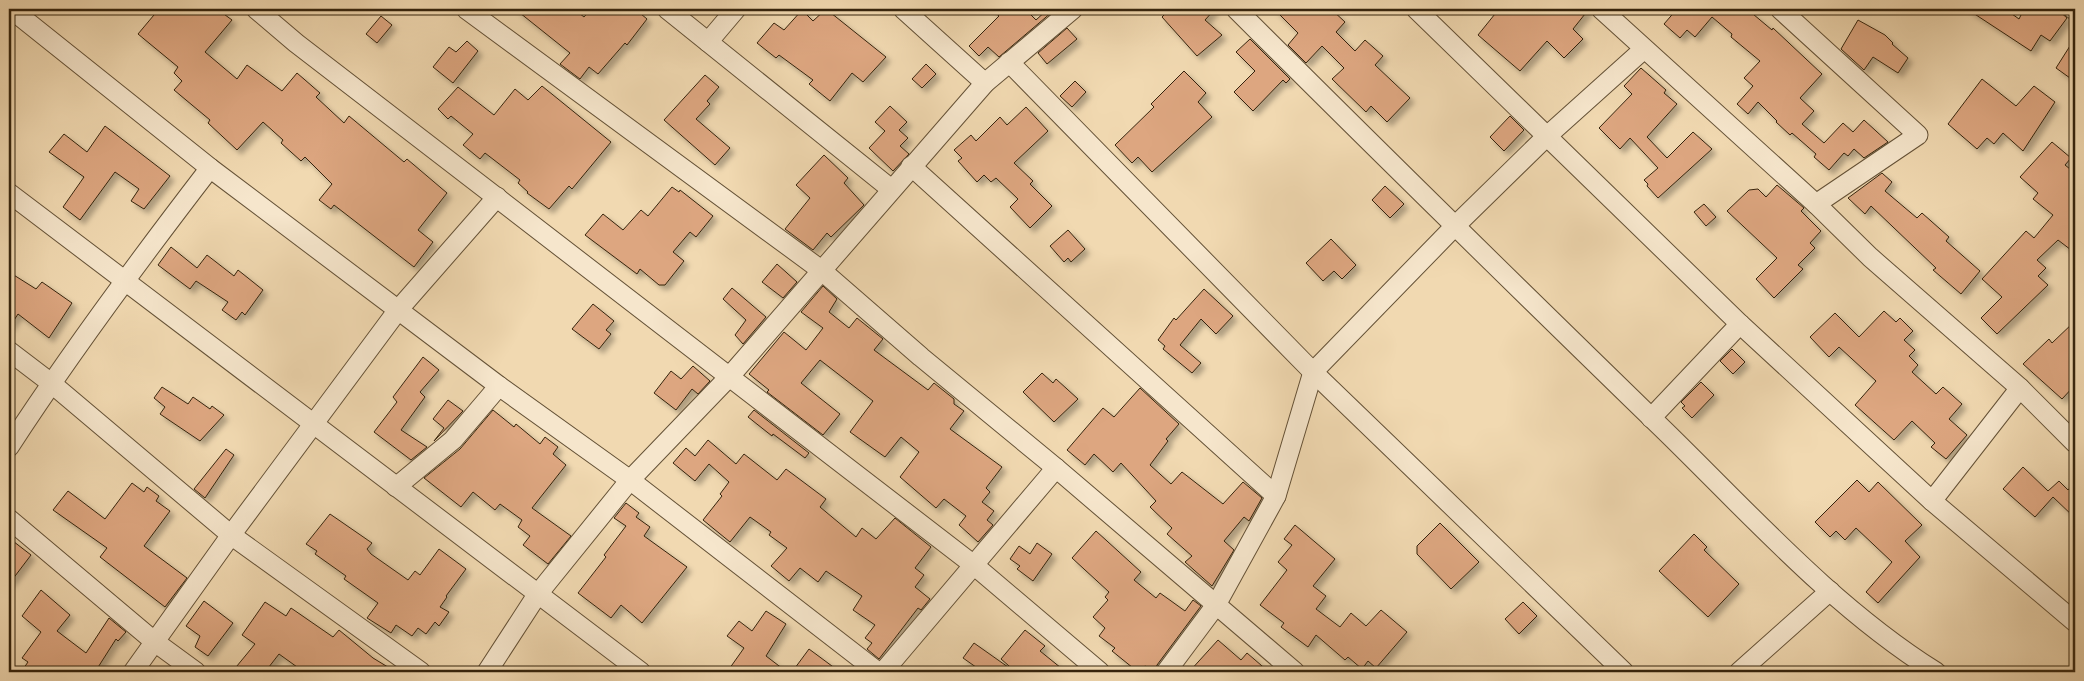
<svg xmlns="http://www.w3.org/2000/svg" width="2084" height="681" font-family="Cardo,serif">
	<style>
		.building { fill: #dda680; stroke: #35240d; filter: url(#shadow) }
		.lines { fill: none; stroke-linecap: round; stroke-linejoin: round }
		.street-casing { stroke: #645136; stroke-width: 21 }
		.street { stroke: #f6e6cc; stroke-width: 19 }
	</style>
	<defs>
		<filter id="shadow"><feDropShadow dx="4.5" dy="4.5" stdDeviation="2.5" flood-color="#0004"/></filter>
	</defs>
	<rect width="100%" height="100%" fill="#f1d9b1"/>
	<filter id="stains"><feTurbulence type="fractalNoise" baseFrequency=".004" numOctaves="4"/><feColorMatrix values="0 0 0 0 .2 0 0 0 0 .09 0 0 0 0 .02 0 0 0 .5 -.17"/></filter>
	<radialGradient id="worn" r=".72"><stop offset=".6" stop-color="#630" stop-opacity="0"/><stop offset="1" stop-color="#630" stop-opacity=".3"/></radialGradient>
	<!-- building -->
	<g class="building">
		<polygon points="159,9 217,9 232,20 205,52 237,79 247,65 282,91 297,73 320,93 316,97 344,123 349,116 404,162 407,159 447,193 418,230 433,242 414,267 334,205 331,209 319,200 332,184 305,157 301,161 281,143 283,140 263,122 237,150 208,123 210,120 174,90 182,81 174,73 178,67 138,34"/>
		<polygon points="515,9 574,9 584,17 591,9 635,9 647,19 627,45 625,43 598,74 589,67 580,79 560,64 570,53"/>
		<polygon points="826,9 886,57 863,82 852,73 830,101 809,84 813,80 779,55 776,58 757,43 774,23 784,30 802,10 813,21"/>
		<polygon points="991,9 1025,9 1036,20 1048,9 1052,12 999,57 988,47 979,56 969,46 999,16"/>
		<polygon points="1170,9 1215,9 1205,20 1222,35 1197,56 1162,17"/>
		<polygon points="1274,9 1331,9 1345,22 1336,32 1355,51 1365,40 1383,56 1375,65 1410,98 1387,122 1371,106 1366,112 1332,79 1344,68 1322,46 1306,63 1288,45 1298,33"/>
		<polygon points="1499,9 1589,9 1573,29 1583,39 1564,58 1547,41 1520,71 1478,35"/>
		<polygon points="1677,9 1747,9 1772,30 1773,28 1822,74 1800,98 1814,111 1802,124 1824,143 1843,123 1853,132 1864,120 1888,142 1864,158 1854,149 1848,156 1844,153 1829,170 1814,157 1816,154 1792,133 1790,135 1776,122 1777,121 1758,102 1748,114 1737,104 1753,86 1744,78 1760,61 1731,37 1732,34 1712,17 1695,37 1687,30 1680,38 1664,24"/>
		<polygon points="1967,9 2005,9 2019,19 2024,9 2057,9 2067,18 2050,41 2041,35 2031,51"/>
		<polygon points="381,16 392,25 377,43 366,34"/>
		<polygon points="1858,20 1885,35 1893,43 1892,44 1908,58 1898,73 1873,57 1864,70 1841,49"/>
		<polygon points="1067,28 1077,39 1047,64 1038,53"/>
		<polygon points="2075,38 2075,70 2070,78 2056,68"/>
		<polygon points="1250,39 1290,79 1286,83 1283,80 1253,111 1234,92 1255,71 1236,52"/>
		<polygon points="467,41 478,51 453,83 433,67 449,47 456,52"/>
		<polygon points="926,64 936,74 922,88 912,79"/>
		<polygon points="1641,68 1666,90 1664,93 1677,104 1647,137 1667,158 1693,132 1712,149 1658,198 1647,186 1648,184 1644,180 1658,168 1630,138 1620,149 1599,128 1632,94 1624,86"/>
		<polygon points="1184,71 1206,93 1198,102 1212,117 1152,172 1138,157 1132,163 1115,145 1154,107 1151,104"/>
		<polygon points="705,75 719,87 707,101 710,104 696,119 730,148 715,165 664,120"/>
		<polygon points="1982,79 2016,106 2034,86 2055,102 2023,151 2003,133 1994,144 1987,138 1977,149 1948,124"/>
		<polygon points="1075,81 1086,92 1072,107 1060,96"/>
		<polygon points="542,86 611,142 572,189 569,186 549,209 527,193 528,192 518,183 520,180 485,153 480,159 463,145 473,134 451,116 448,119 438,109 458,87 494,115 515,89 528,100"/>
		<polygon points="890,106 907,122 899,130 908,138 900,146 909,154 893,171 869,148 885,131 875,122"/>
		<polygon points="1026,107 1048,131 1014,163 1033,181 1030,184 1052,206 1030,228 1010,207 1018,199 996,178 991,182 984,175 977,182 958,161 962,158 954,150 971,135 976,141 1000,117 1007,125"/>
		<polygon points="1510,116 1524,130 1504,151 1490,137"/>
		<polygon points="105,126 170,176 144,209 131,201 139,189 115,172 80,220 63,207 84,177 49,152 64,134 87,152"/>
		<polygon points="2052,142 2071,158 2065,165 2075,173 2075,253 2058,240 2037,260 2046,268 2038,276 2048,285 1997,334 1981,318 2002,297 1982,279 2026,231 2034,238 2053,215 2033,199 2038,193 2020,177"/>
		<polygon points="824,155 848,178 844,183 864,205 831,237 827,233 813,250 785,229 810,198 796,185"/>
		<polygon points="1882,173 1892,182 1885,191 1917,218 1922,213 1949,237 1946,241 1980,271 1961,294 1933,270 1936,268 1871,206 1865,214 1848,198"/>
		<polygon points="1777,185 1804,208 1801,211 1821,231 1810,243 1815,248 1798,265 1803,269 1774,298 1756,279 1777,258 1727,211 1749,190 1758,189 1766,197"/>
		<polygon points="1385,186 1404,204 1390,218 1372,200"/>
		<polygon points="672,187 679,192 680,190 713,216 696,237 690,232 673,252 684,261 665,285 659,285 640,269 637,274 585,235 603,214 623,230 641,210 648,216"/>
		<polygon points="1704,204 1716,217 1706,226 1694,212"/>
		<polygon points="1068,230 1085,249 1071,262 1068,258 1064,262 1050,246"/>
		<polygon points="1331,239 1356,265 1342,279 1334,271 1323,281 1306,263"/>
		<polygon points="171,247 197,268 207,255 234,276 238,270 263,290 245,315 242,312 236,320 222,310 228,302 196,281 190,289 158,265"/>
		<polygon points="777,264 797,282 783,298 762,282"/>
		<polygon points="9,272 36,289 42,282 72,303 49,338 18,314 9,328"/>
		<polygon points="823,286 837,299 829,312 849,328 857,318 883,339 874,350 928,390 934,383 954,399 954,404 964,411 950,429 1002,467 986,488 990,492 982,502 994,511 987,520 993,525 978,542 959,525 966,516 944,499 936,508 900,477 919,452 901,437 885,457 850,432 873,401 820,360 801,383 840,414 823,435 767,392 769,390 749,374 784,332 806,350 823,328 801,312"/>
		<polygon points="732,288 766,317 743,344 735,335 746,320 723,299"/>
		<polygon points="1204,289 1233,316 1216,334 1201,319 1180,345 1201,363 1192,373 1163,349 1165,346 1158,340 1174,318 1176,320"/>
		<polygon points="593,304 614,321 606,330 611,334 599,349 572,329"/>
		<polygon points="1884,311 1896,322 1900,318 1913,331 1904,340 1915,350 1909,356 1918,365 1912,372 1936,394 1943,387 1962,404 1949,419 1967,435 1946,459 1931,447 1935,443 1912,421 1894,440 1855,405 1876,381 1839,347 1829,357 1810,337 1835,313 1859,337"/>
		<polygon points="2075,321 2075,385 2062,399 2023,364 2049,339 2052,343"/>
		<polygon points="1732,349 1745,362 1733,374 1720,361"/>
		<polygon points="423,357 439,370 420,392 425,397 401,430 427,447 411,460 374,432 397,402 393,397"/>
		<polygon points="693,366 710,381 698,394 692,389 676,410 654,393 671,371 681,379"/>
		<polygon points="1042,373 1053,383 1056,379 1078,399 1054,422 1023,392"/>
		<polygon points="1701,382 1714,395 1692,418 1682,408 1685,406 1681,402"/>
		<polygon points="162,387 188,404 193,397 210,409 212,406 224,415 200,441 160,414 165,407 154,398"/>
		<polygon points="1140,388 1179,424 1166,439 1168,441 1150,465 1171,484 1182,472 1223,504 1243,482 1262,498 1249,521 1244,517 1224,541 1234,550 1212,586 1185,562 1192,556 1167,534 1172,528 1150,507 1156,501 1121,463 1113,472 1094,454 1085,465 1067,450 1103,408 1114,417"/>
		<polygon points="448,400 463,411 434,441 444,428 433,419"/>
		<polygon points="493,410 514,427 516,424 540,444 545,437 558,447 553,454 566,465 532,508 571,536 548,564 523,545 530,536 518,527 522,520 500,504 495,510 473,492 461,507 424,478 460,449"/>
		<polygon points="754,410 809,453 805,458 773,434 772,436 748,417"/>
		<polygon points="708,440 736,464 744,454 777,480 786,469 826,499 820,507 856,537 862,528 876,539 895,518 931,547 915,568 924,575 915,587 930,599 921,610 918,608 879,659 867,649 872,643 865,638 875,625 853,610 862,596 826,571 818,582 800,568 789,581 771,566 787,548 769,535 771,532 750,517 730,542 703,520 722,496 720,494 729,482 709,464 695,481 673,463 686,448 695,456"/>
		<polygon points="226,449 234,455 205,498 194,489"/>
		<polygon points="2023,467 2048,491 2059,481 2068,490 2075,482 2075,518 2053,497 2035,517 2003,489"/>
		<polygon points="1857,480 1869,492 1878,482 1922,525 1905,541 1920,557 1878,603 1866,592 1892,562 1856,528 1845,540 1836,531 1830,537 1815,522"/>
		<polygon points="132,483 144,492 147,487 159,496 156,501 170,511 144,546 187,578 165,607 100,557 107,548 53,510 68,491 105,519"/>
		<polygon points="626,503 639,513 636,517 650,527 644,536 687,567 642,623 621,605 611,618 578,593 606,557 604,555 626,526 614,518"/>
		<polygon points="330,514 372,543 367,549 371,554 408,580 415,571 420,575 439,549 466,569 446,596 447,597 440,607 449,612 439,626 435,622 426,634 418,628 412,636 396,625 391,633 367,618 378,603 344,579 346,576 315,554 317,551 306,544"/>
		<polygon points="1440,523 1479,562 1451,589 1417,554 1417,546"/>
		<polygon points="1295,525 1335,559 1313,586 1326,596 1316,609 1340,627 1351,613 1366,626 1381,610 1407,632 1376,668 1368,661 1362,669 1348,657 1345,660 1316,635 1308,647 1281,627 1284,623 1260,605 1287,570 1278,562 1292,545 1284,539"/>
		<polygon points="1096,531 1141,572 1134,580 1156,598 1160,593 1185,611 1193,600 1201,606 1157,665 1155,672 1145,666 1138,672 1112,651 1115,648 1099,636 1105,628 1093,617 1108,600 1105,597 1109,592 1072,558"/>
		<polygon points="1694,534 1707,547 1704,550 1739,584 1708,617 1659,571"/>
		<polygon points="9,538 31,555 9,584"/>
		<polygon points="1037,543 1052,554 1033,581 1017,569 1020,566 1010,559 1019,546 1030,554"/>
		<polygon points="41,590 70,615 57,631 86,653 109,618 126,632 118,641 116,639 95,672 21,672 28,662 22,658 41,632 22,616"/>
		<polygon points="204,601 233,623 208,656 195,647 200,636 186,626"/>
		<polygon points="265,602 286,616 291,608 333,637 339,630 373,658 396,672 304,672 279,654 265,672 232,672 255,644 242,635"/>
		<polygon points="1523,602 1537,616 1519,634 1505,619"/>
		<polygon points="766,611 786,624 766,656 787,672 727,672 744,648 727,636 739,621 752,631"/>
		<polygon points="1025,630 1045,646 1040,651 1066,672 1016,672 1001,659"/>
		<polygon points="1218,640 1241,660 1247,653 1269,672 1189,672"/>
		<polygon points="974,643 1015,672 983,672 963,658"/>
		<polygon points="809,649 840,672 792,672"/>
	</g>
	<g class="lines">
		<defs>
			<g id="street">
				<polyline points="11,9 210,168 499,386 630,480 878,672"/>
				<polyline points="256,9 296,43 975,566 1100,672"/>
				<polyline points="466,9 821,270 921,357 1056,468 1295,672"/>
				<polyline points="667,9 891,189"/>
				<polyline points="903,9 985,83"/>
				<path d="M1236 9C1378 151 1521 291 1665 431 1751 515 1834 608 1936 672"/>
				<polyline points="1416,9 1740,324 1932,501 2075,622"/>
				<polyline points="1601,9 1816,204 1870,257 2020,388 2075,443"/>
				<polyline points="1780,9 1918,135 1816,204"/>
				<polyline points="2073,9 2075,10"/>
				<polyline points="708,42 736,9"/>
				<polyline points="1009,62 1313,372 1624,672"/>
				<polyline points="911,166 1276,496"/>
				<polyline points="9,193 641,672"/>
				<polyline points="9,351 51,383 231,535 421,672"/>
				<polyline points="1651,418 1740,324"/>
				<path d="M9 447C72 350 140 259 210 168"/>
				<polyline points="396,487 453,440 499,386"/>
				<polyline points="1932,501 2020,388"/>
				<polyline points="9,519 155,642 196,672"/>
				<polyline points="133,672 231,535 398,310 497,197"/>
				<polyline points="487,672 537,595 630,480 730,376 985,83 1073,9"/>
				<polyline points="883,672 1056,468"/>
				<polyline points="1166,672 1216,605 1276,496 1313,372 1454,227 1546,137 1644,49"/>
				<polyline points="1739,672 1830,591"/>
			</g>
		</defs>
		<!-- street casing -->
		<use href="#street" class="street-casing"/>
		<!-- street -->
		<use href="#street" class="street"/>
	</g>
	<!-- margin -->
	<rect width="2084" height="681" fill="none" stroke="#f1d9b1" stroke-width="30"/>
	<rect x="10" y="10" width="2064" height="661" fill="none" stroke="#35240d" stroke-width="2.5"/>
	<rect x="15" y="15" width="2054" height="651" fill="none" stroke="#35240d"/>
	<rect width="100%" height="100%" filter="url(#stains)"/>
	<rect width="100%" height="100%" fill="url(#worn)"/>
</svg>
